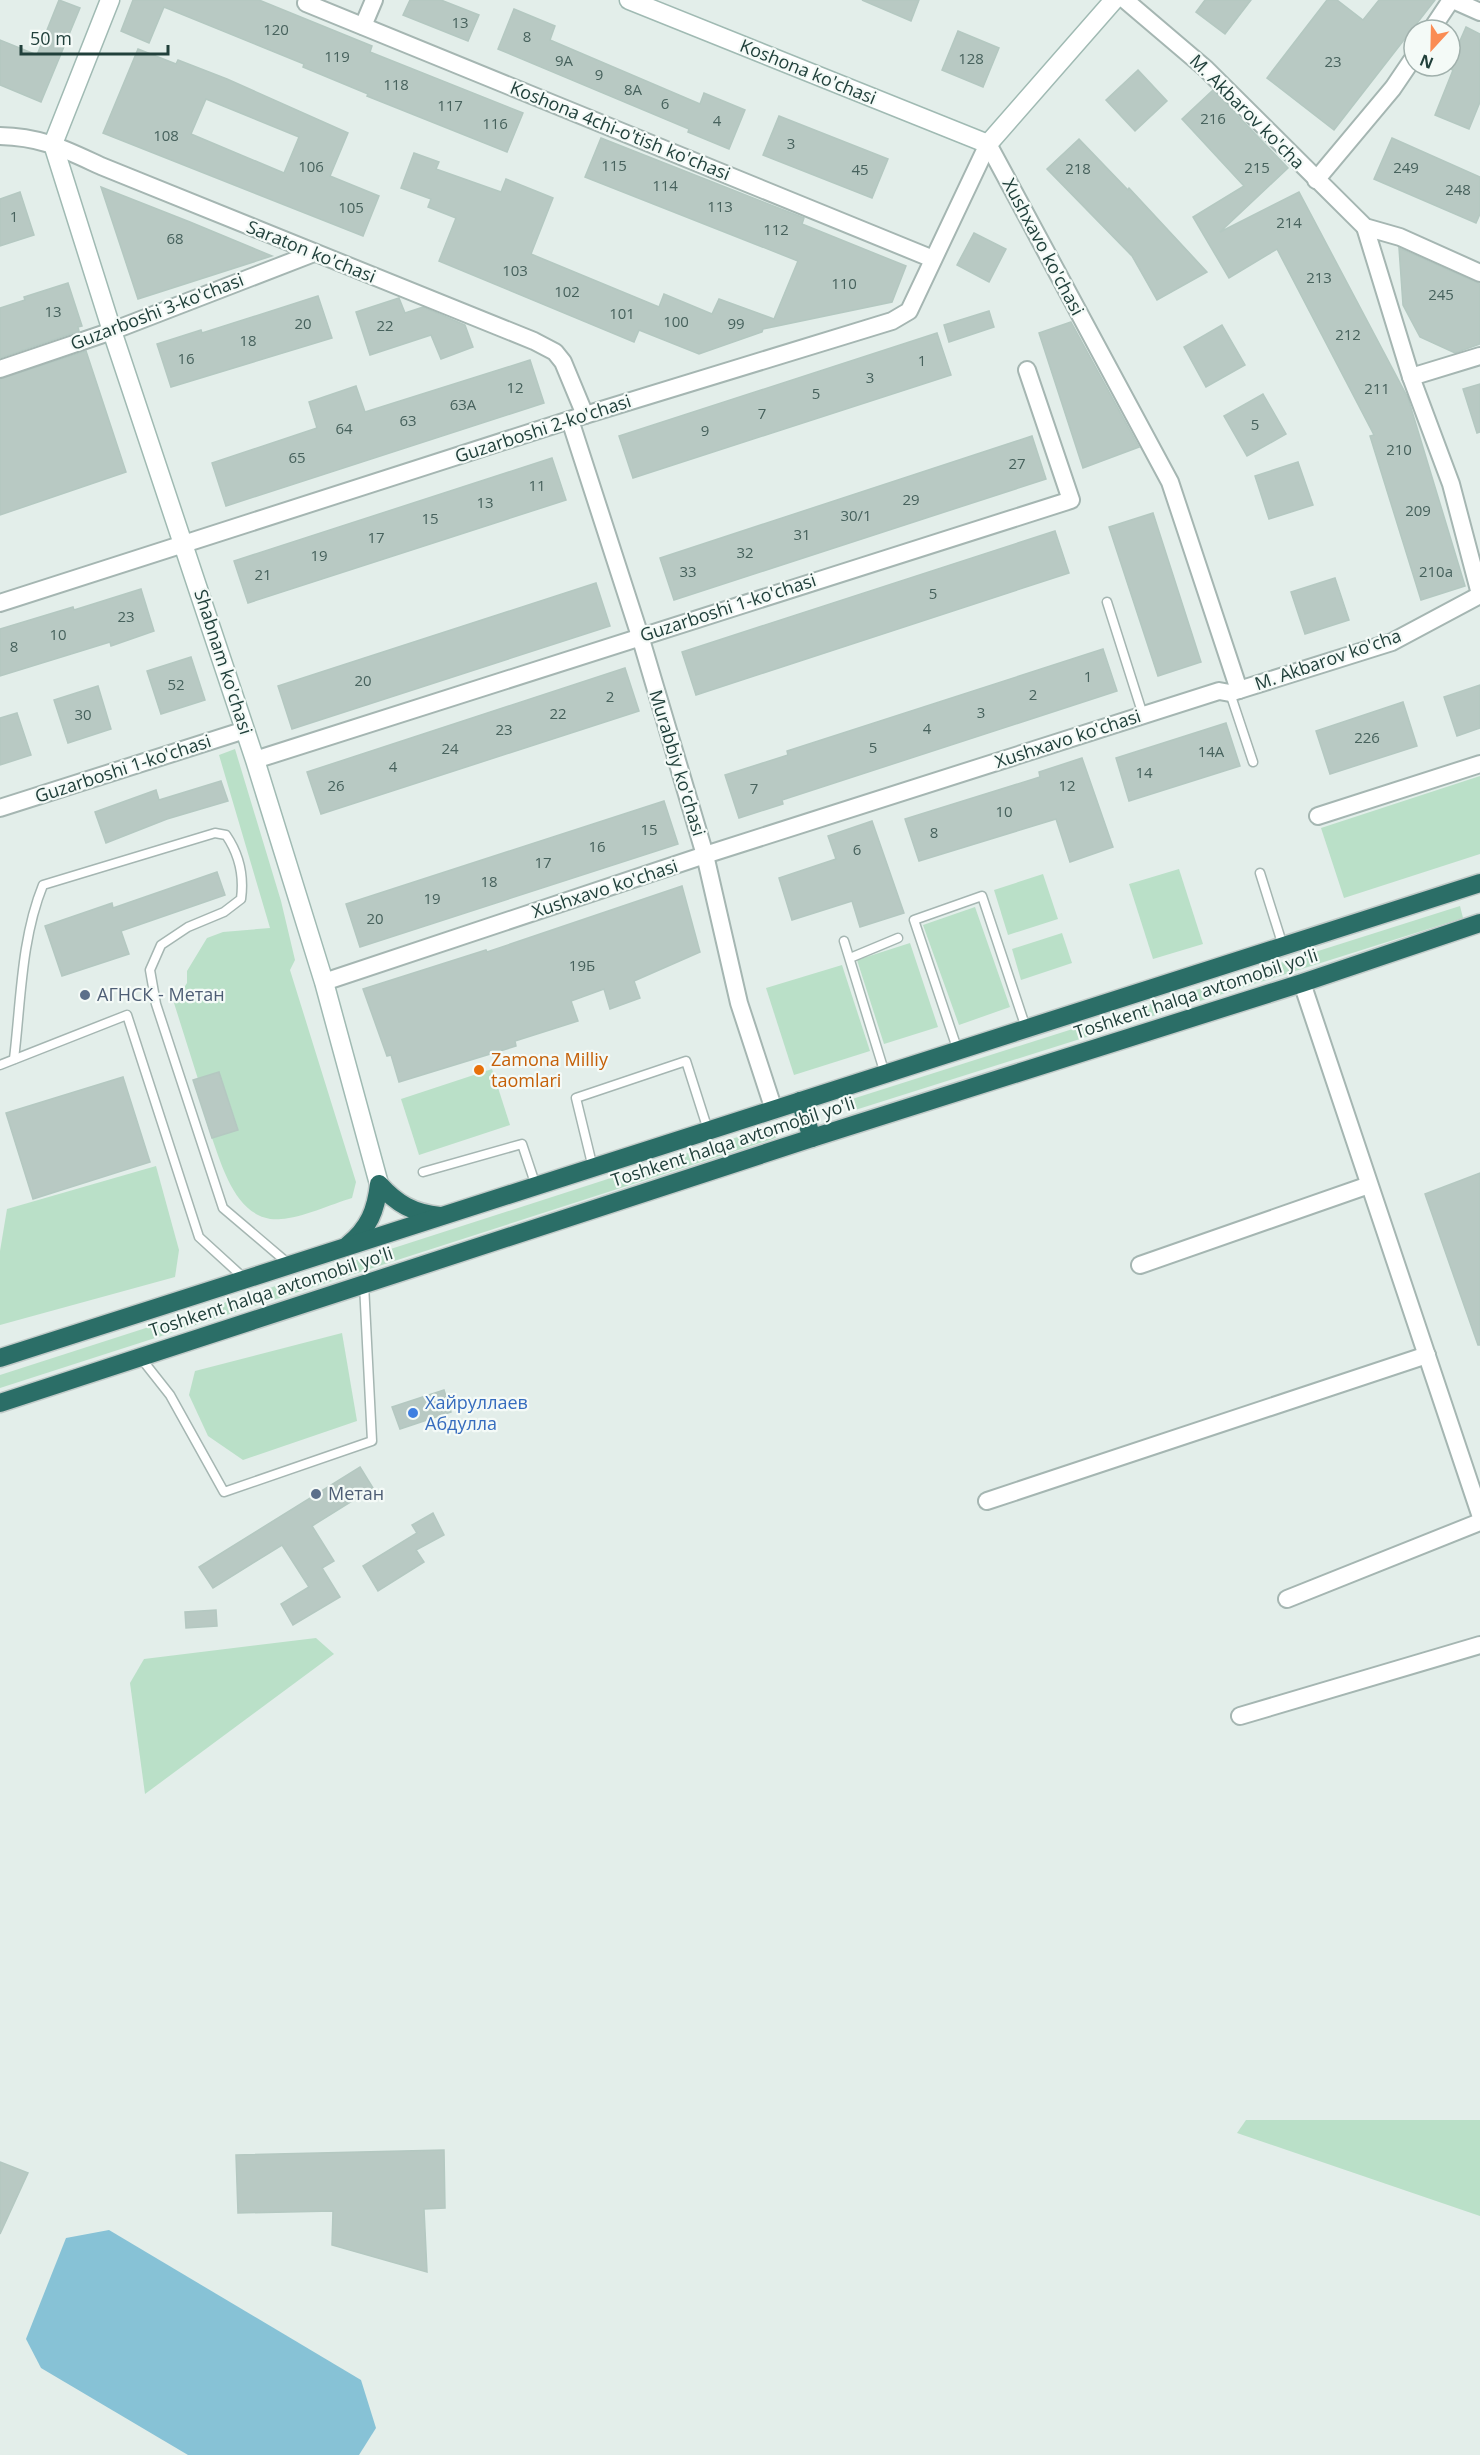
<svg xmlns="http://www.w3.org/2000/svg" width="1480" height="2455" font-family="'Open Sans',sans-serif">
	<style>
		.green { fill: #bae0c8 }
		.water { fill: #87c2d6 }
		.building { fill: #b8c9c3; stroke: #b4c8c1; stroke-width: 1.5; fill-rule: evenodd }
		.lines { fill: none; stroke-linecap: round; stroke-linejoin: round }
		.lane-casing { stroke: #a5b6b2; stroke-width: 11 }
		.street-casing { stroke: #a5b6b2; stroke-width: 20 }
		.secondary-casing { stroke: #a0bab3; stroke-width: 21 }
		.highway-casing { stroke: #c1cac8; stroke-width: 21 }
		.lane { stroke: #fff; stroke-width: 8 }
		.street { stroke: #fff; stroke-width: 16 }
		.secondary { stroke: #fff; stroke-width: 18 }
		.highway { stroke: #2b6e67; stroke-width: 18 }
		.service-dot { fill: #5c6f8a; stroke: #f4faf7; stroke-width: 2 }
		.food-dot { fill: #e8710a; stroke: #f4faf7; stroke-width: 2 }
		.shop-dot { fill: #3f7fe0; stroke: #f4faf7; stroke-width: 2 }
		.labels { text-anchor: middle; stroke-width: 4.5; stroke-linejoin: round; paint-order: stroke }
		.number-label { font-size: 15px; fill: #47625d }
		.street-label { font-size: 18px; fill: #21403b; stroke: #f4faf7 }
		.service-label { font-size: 18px; fill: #4e5e75; stroke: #f4faf7; text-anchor: start }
		.food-label { font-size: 18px; fill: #c56008; stroke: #f4faf7; text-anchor: start }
		.shop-label { font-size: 18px; fill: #366cbe; stroke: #f4faf7; text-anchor: start }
	</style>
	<rect width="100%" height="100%" fill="#e3eeea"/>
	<!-- green -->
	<g class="green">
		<path d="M235 749 281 901 295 960 290 970 356 1182 352 1198C332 1204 301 1218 281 1219 238 1223 223 1169 212 1138L238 1129 219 1072 198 1079 174 1003 187 983V971L207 938 223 932 270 928 219 755Z"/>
		<polygon points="1480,776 1480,854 1344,898 1321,828"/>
		<polygon points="1179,869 1203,944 1153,959 1129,884"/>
		<polygon points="1043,874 1058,919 1008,935 994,890"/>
		<polygon points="1460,906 1463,918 852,1111 849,1100"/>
		<polygon points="975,907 1010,1007 959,1025 923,925"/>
		<polygon points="1062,933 1072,963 1021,980 1012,949"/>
		<polygon points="910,943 938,1027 884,1044 857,960"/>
		<polygon points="842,965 870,1051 794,1075 766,988"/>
		<polygon points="492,1069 510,1125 419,1155 401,1099"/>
		<polygon points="772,1126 776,1138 0,1388 0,1375"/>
		<polygon points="156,1166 179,1250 175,1277 0,1325 0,1251 7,1209"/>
		<polygon points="342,1333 357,1421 243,1460 208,1436 189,1395 195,1371"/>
		<polygon points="316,1638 334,1654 145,1794 130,1683 144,1659"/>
		<polygon points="1246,2120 1480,2120 1480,2216 1237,2133"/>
	</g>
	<!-- water -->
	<polygon class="water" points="109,2230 361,2380 376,2428 359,2455 188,2455 41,2368 26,2339 66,2238"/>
	<!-- building -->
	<g class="building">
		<polygon points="59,0 80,8 41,102 0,85 0,40 37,55"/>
		<polygon points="133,0 259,0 372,46 370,52 523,113 507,152 367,96 368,94 303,67 304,64 164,7 149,43 121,31"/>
		<polygon points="410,0 441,0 479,15 468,41 403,15"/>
		<polygon points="862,0 919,0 911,21"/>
		<polygon points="1205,0 1251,0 1225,34 1196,12"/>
		<polygon points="1327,0 1337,0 1363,20 1379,0 1435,0 1334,130 1267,78"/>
		<polygon points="514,9 555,26 550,40 700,104 704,93 745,110 729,149 688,132 689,129 498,49"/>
		<polygon points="1466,27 1480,34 1480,102 1469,129 1435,115 1453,70 1448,68"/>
		<polygon points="958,31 999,48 983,87 942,70"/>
		<path d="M138 49 176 64 178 60 227 79 348 133 330 176 379 196 363 236 103 133ZM206 99 299 137 284 173 191 134Z"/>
		<polygon points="1138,70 1167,101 1135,131 1106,100"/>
		<polygon points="1213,90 1288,168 1220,232 1299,192 1408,398 1465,586 1421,600 1370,436 1374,435 1277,249 1229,278 1193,217 1244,186 1182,119"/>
		<polygon points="779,116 888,159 872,198 763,155"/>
		<polygon points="601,138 804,218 802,224 906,266 892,302 763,329 762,332 699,354 639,330 634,342 439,261 456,218 428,207 431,199 401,188 414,153 439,162 436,169 501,192 506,179 553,198 531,254 659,307 664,294 712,314 719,299 774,319 798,261 585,177"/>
		<polygon points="1392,138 1480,177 1480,214 1476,223 1374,179"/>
		<polygon points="1079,139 1128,190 1129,188 1207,272 1157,300 1132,256 1047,169"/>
		<polygon points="101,187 190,222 272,256 138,299"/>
		<polygon points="20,192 34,235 0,246 0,199"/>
		<polygon points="974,233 1006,249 989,282 957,265"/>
		<polygon points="1399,248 1480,284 1480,344 1455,353 1420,337 1403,305"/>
		<polygon points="68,283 82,326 78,327 79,331 0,358 0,308 25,300 24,297"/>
		<polygon points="318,296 332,338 171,387 157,344 201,330 202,333"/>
		<polygon points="399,298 405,313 423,307 465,325 473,347 441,359 431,335 370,355 356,312"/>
		<polygon points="989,311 994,327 949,342 944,325"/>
		<polygon points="1071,322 1139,447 1083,468 1039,333"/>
		<polygon points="1222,325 1245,365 1206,387 1184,347"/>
		<polygon points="937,333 951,375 633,478 619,436"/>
		<polygon points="86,351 126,472 0,515 0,379"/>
		<polygon points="530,360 544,403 226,506 212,463 317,428 309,402 356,386 365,412"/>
		<polygon points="1480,384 1480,432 1477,433 1463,389"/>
		<polygon points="1263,394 1286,434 1247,456 1224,416"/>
		<polygon points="1032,436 1046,479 674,600 660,558"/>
		<polygon points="552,458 566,500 248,603 234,561"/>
		<polygon points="1298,462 1313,505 1269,519 1255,476"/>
		<polygon points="1153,513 1201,662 1158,676 1109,527"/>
		<polygon points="1055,531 1069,573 696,695 682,652"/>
		<polygon points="1335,578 1349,620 1305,634 1291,592"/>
		<polygon points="596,583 610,626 292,729 278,686"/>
		<polygon points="141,589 154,631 111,646 110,642 0,676 0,629 73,607 74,610"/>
		<polygon points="1103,649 1117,691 782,800 783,804 739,818 725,775 788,755 787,751"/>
		<polygon points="191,657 205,700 161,714 147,671"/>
		<polygon points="625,668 639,711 321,814 307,772"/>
		<polygon points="1480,685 1480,728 1457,736 1444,697"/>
		<polygon points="98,686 111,729 68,743 54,700"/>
		<polygon points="1403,702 1417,746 1330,774 1316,731"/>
		<polygon points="17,713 31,755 0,765 0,718"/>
		<polygon points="1226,723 1240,766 1129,801 1116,758"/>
		<polygon points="1082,758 1113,847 1070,862 1056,819 919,861 905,819 1040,777 1039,772"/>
		<polygon points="221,781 228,801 167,819 106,843 95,812 156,790 159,800"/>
		<polygon points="664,801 678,844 360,947 346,904"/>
		<polygon points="872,821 904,913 860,927 852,901 792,920 779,878 836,859 828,836"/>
		<polygon points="217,872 225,895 121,931 129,954 62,976 45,926 112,903 113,908"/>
		<polygon points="682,886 700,952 634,981 640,998 610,1009 604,989 571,1001 578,1021 515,1041 516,1046 399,1082 391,1055 387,1056 363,989 486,950 487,952"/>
		<polygon points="219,1072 238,1130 212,1138 193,1080"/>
		<polygon points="123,1077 150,1162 33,1199 6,1113"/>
		<polygon points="1480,1173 1480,1345 1478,1345 1425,1194"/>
		<polygon points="444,1390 451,1412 400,1429 392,1407"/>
		<polygon points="360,1467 373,1488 312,1526 334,1561 322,1568 340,1597 293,1625 281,1604 309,1587 282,1545 213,1588 199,1567"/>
		<polygon points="433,1513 444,1535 416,1550 424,1562 378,1591 363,1566 417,1533 412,1525"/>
		<polygon points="216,1610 217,1626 186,1628 185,1612"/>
		<polygon points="444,2150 445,2208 424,2209 427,2272 332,2245 333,2211 238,2213 236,2155"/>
		<polygon points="0,2162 28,2173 0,2234"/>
	</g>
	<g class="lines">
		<defs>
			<g id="lane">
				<polyline points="1107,602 1143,715"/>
				<polyline points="1230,693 1253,762"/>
				<polyline points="1260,873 1283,946"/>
				<polyline points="844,941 885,1074"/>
				<polyline points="850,958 898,938"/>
				<polyline points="958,1051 914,920 982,896 1026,1028"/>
				<path d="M14 1059C21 1001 21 939 43 885L215 833 226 835C239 854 244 877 241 899L224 912 188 927 161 945 150 970 156 1004 223 1208 290 1265"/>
				<polyline points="0,1065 127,1015 199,1237 245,1279"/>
				<polyline points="593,1168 576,1098 686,1061 708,1130"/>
				<polyline points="423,1172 522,1144 536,1186"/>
				<polyline points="140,1357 170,1395 224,1492 372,1441 364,1284"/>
			</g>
			<g id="street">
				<polyline points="1125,0 1205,68 1365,227 1400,237 1480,273"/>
				<polyline points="1453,0 1480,12"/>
				<polyline points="306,3 933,259"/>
				<polyline points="363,26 374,0"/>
				<polyline points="1431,30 1451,0"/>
				<path d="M0 136C42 137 64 149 101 166L534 341 555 352 563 362 585 415"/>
				<polyline points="1316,180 1393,88 1414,57"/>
				<polyline points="1365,227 1411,377 1451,484 1480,594"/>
				<polyline points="0,369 112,331 314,253"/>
				<polyline points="1411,377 1480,356"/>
				<polyline points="570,420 640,636 705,855 739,1003 774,1110"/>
				<polyline points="0,603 585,415 892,321 909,311 988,144"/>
				<polyline points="1239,690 1392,642 1480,595"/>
				<polyline points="255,760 1071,500 1027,370"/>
				<polyline points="0,808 245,730"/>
				<polyline points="1318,816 1480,764"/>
				<polyline points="324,982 705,855 1219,691 1230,693 1239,690 1170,482 988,144"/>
				<polyline points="1302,983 1480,1514"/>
				<polyline points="1140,1265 1369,1185"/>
				<polyline points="987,1501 1427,1355"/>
				<polyline points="1287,1599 1480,1522"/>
				<polyline points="1240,1716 1480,1645"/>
			</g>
			<g id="secondary">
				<polyline points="110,0 53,144 112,331 255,760 324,982 379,1184"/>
				<polyline points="629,0 988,144 1114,0"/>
			</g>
			<g id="highway">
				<polyline points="800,1101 812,1138"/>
				<path d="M348 1245C369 1228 376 1210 379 1184 397 1204 413 1213 440 1216"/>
				<polyline points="0,1358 1480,883"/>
				<polyline points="0,1403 812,1138 1302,983 1480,923"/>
			</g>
		</defs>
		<!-- lane casing -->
		<use href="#lane" class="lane-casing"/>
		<!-- street casing -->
		<use href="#street" class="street-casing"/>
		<!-- secondary casing -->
		<use href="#secondary" class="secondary-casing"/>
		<!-- highway casing -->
		<use href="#highway" class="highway-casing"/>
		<!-- lane -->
		<use href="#lane" class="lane"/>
		<!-- street -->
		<use href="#street" class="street"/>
		<!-- secondary -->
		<use href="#secondary" class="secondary"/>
		<!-- highway -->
		<use href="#highway" class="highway"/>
	</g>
	<!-- markers -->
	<g class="service-dot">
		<circle cx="85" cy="995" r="6"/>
		<circle cx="316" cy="1494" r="6"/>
	</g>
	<circle class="food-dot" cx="479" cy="1070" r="6"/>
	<circle class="shop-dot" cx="413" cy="1413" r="6"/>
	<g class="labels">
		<!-- number labels -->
		<g class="number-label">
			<text x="460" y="28">13</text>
			<text x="276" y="35">120</text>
			<text x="527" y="42">8</text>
			<text x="337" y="62">119</text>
			<text x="971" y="64">128</text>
			<text x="564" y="66">9A</text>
			<text x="1333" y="67">23</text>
			<text x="599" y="80">9</text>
			<text x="396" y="90">118</text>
			<text x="633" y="95">8A</text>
			<text x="665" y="109">6</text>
			<text x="450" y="111">117</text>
			<text x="1213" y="124">216</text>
			<text x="717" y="126">4</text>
			<text x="495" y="129">116</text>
			<text x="166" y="141">108</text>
			<text x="791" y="149">3</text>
			<text x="614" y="171">115</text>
			<text x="311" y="172">106</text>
			<text x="1257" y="173">215</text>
			<text x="1406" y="173">249</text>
			<text x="1078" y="174">218</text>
			<text x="860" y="175">45</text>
			<text x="665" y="191">114</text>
			<text x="1458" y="195">248</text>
			<text x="720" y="212">113</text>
			<text x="351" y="213">105</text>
			<text x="14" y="222">1</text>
			<text x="1289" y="228">214</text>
			<text x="776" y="235">112</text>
			<text x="175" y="244">68</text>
			<text x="515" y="276">103</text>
			<text x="1319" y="283">213</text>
			<text x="844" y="289">110</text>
			<text x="567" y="297">102</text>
			<text x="1441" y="300">245</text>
			<text x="53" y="317">13</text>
			<text x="622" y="319">101</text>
			<text x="676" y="327">100</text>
			<text x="303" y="329">20</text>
			<text x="736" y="329">99</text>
			<text x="385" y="331">22</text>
			<text x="1348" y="340">212</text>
			<text x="248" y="346">18</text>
			<text x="186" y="364">16</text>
			<text x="922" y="366">1</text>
			<text x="870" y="383">3</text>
			<text x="515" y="393">12</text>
			<text x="1377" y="394">211</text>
			<text x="816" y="399">5</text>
			<text x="463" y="410">63A</text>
			<text x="762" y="419">7</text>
			<text x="408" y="426">63</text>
			<text x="1255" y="430">5</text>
			<text x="344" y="434">64</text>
			<text x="705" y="436">9</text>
			<text x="1399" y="455">210</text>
			<text x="297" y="463">65</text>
			<text x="1017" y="469">27</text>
			<text x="537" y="491">11</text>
			<text x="911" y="505">29</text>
			<text x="485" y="508">13</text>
			<text x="1418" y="516">209</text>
			<text x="856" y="521">30/1</text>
			<text x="430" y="524">15</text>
			<text x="802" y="540">31</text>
			<text x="376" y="543">17</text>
			<text x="745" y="558">32</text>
			<text x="319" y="561">19</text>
			<text x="688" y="577">33</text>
			<text x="1436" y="577">210а</text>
			<text x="263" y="580">21</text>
			<text x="933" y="599">5</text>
			<text x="126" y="622">23</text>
			<text x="58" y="640">10</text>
			<text x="14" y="652">8</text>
			<text x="1088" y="682">1</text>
			<text x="363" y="686">20</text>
			<text x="176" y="690">52</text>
			<text x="1033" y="700">2</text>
			<text x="610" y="702">2</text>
			<text x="981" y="718">3</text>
			<text x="558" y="719">22</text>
			<text x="83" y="720">30</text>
			<text x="927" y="734">4</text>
			<text x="504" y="735">23</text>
			<text x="1367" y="743">226</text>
			<text x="873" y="753">5</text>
			<text x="450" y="754">24</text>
			<text x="1211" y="757">14A</text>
			<text x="393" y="772">4</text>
			<text x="1144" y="778">14</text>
			<text x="336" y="791">26</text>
			<text x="1067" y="791">12</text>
			<text x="754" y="794">7</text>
			<text x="1004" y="817">10</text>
			<text x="649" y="835">15</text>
			<text x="934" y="838">8</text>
			<text x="597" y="852">16</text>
			<text x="857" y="855">6</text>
			<text x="543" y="868">17</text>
			<text x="489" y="887">18</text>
			<text x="432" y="904">19</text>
			<text x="375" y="924">20</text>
			<text x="582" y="971">19Б</text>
		</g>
		<!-- street labels -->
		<g class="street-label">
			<text transform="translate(808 72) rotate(22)" y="6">Koshona ko'chasi</text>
			<text transform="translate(1247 112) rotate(45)" y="6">M. Akbarov ko'cha</text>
			<text transform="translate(620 131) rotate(22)" y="6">Koshona 4chi-o'tish ko'chasi</text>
			<text transform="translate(1043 247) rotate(62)" y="6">Xushxavo ko'chasi</text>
			<text transform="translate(311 252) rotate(22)" y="6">Saraton ko'chasi</text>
			<text transform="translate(157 312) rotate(-21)" y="6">Guzarboshi 3-ko'chasi</text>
			<text transform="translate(543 429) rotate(-18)" y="6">Guzarboshi 2-ko'chasi</text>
			<text transform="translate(728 608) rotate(-18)" y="6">Guzarboshi 1-ko'chasi</text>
			<text transform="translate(1328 660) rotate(-19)" y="6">M. Akbarov ko'cha</text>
			<text transform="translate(223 662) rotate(72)" y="6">Shabnam ko'chasi</text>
			<text transform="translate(1068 739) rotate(-18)" y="6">Xushxavo ko'chasi</text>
			<text transform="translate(677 763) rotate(73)" y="6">Murabbiy ko'chasi</text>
			<text transform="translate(123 769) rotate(-18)" y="6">Guzarboshi 1-ko'chasi</text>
			<text transform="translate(605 889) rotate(-18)" y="6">Xushxavo ko'chasi</text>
			<text transform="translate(1196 994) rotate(-18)" y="6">Toshkent halqa avtomobil yo'li</text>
			<text transform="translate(733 1142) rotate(-18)" y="6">Toshkent halqa avtomobil yo'li</text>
			<text transform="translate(271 1292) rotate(-18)" y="6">Toshkent halqa avtomobil yo'li</text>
		</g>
		<!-- service labels -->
		<g class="service-label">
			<text x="97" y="1001">АГНСК - Метан</text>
			<text x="328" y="1500">Метан</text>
		</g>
		<!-- food labels -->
		<g class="food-label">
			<text x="491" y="1066">Zamona Milliy<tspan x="491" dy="21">taomlari</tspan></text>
		</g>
		<!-- shop labels -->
		<g class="shop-label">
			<text x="425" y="1409">Хайруллаев<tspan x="425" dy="21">Абдулла</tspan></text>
		</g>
	</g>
	<!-- north arrow -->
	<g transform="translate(1432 48) rotate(202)"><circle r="28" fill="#f4faf7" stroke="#a0b0ac" stroke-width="1.5"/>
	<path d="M0-4.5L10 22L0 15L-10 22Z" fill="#fa8c54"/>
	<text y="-9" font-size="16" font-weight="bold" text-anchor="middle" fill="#21403b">N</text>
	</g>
	<!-- scale -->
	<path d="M21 45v9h147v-9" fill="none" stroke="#21403b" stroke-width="3"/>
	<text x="30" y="45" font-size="18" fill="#21403b" stroke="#f4faf7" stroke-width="4.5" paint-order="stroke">50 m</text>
</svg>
